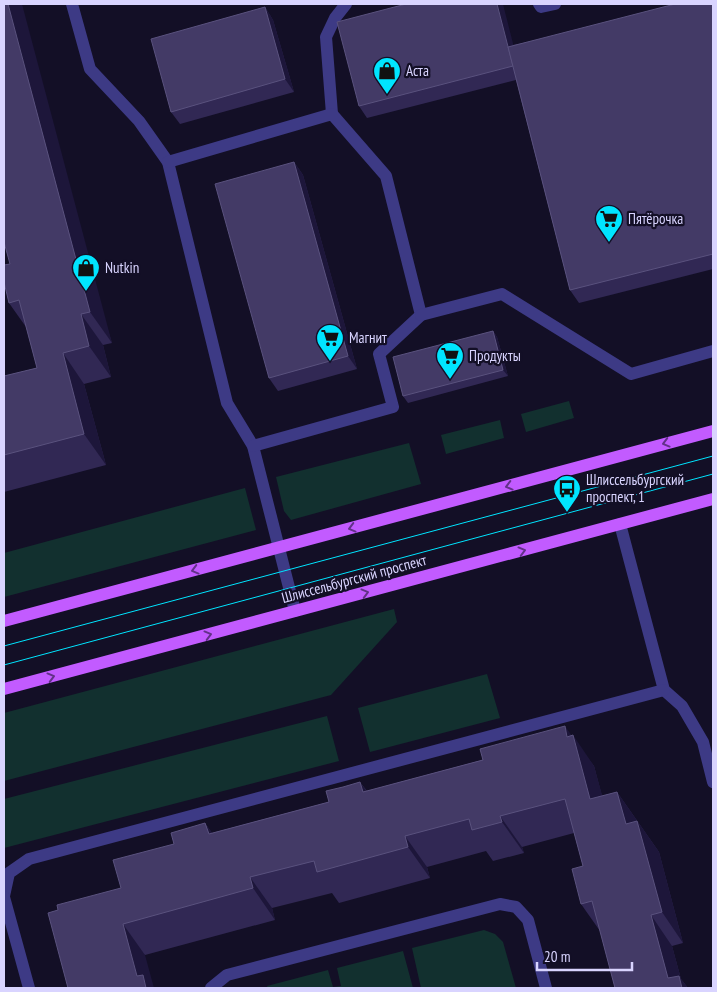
<svg xmlns="http://www.w3.org/2000/svg" width="717" height="992" font-family="'PT Sans Narrow',sans-serif">
	<style>
		.green { fill: #12302f }
		.lines { fill: none; stroke-linecap: round; stroke-linejoin: round }
		.minor { stroke: #3d3a85; stroke-width: 12 }
		.major { stroke: #c25bff; stroke-width: 12 }
		.tram { stroke: #00e5ff; stroke-width: 1 }
		.wall { fill: #312854 }
		.shaded-wall { fill: #1d163a }
		.building { fill: #433a66; stroke: #5a527e }
		.oneway { stroke: #623188 }
		.labels { text-anchor: middle; stroke-width: 4.5; stroke-linejoin: round; paint-order: stroke }
		.poi-label { font-size: 15px; fill: #d9d4ff; stroke: #130f26; text-anchor: start }
		.street-label { font-size: 15px; fill: #d9d4ff; stroke: #130f26 }
	</style>
	<rect width="100%" height="100%" fill="#130f26"/>
	<!-- green -->
	<g class="green">
		<polygon points="569,401 574,418 526,432 521,414"/>
		<polygon points="500,420 504,438 446,454 441,435"/>
		<polygon points="409,443 421,484 291,520 284,511 276,477"/>
		<polygon points="245,488 256,530 4,597 4,553"/>
		<polygon points="394,609 397,622 331,695 4,781 4,713"/>
		<polygon points="487,674 500,718 370,752 358,708"/>
		<polygon points="327,716 339,761 4,848 4,799"/>
		<polygon points="484,930 495,934 503,942 516,988 421,988 412,948"/>
		<polygon points="403,951 413,988 268,988 267,986 328,970 333,987 341,986 337,968"/>
	</g>
	<g class="lines">
		<!-- minor -->
		<g class="minor">
			<polyline points="72,4 90,69 139,121 168,162 227,403 253,446 295,611"/>
			<polyline points="539,4 541,7 555,4"/>
			<polyline points="332,114 326,37 335,18 346,4"/>
			<polyline points="168,162 332,114 386,176 421,315 379,354 393,407 253,446"/>
			<polyline points="421,315 502,294 631,374 713,351"/>
			<polyline points="620,524 664,690 682,706 703,742 713,782"/>
			<polyline points="4,896 9,873 29,859 664,690"/>
			<polyline points="4,897 29,988"/>
			<polyline points="211,988 227,975 500,904 516,907 528,920 546,988"/>
		</g>
		<!-- major -->
		<g class="major">
			<polyline points="4,621 713,431"/>
			<polyline points="4,689 713,499"/>
		</g>
		<!-- tram -->
		<g class="tram">
			<polyline points="4,646 713,456"/>
			<polyline points="4,665 713,474"/>
		</g>
	</g>
	<!-- wall -->
	<g class="wall">
		<polygon points="4,4 112,343 103,345 111,377 84,384 106,465 4,492 4,376 37,368 26,327 9,303 10,264"/>
		<polygon points="713,4 713,269 579,303 570,290 516,80 367,118 359,106 513,45"/>
		<polygon points="265,7 273,20 294,92 180,124 171,112"/>
		<polygon points="294,162 303,175 357,369 278,391 269,378"/>
		<polygon points="493,331 497,337 508,376 408,403 403,396"/>
		<polygon points="571,736 594,766 602,796 617,792 659,852 683,943 672,946 681,979 688,988 615,988 600,931 581,904 583,866 574,833 522,847 524,853 493,861 486,851 427,867 430,878 339,903 332,893 272,908 275,920 145,955 58,910 121,888 174,844 205,823 212,833 329,802 360,782 367,791"/>
	</g>
	<!-- shaded-wall -->
	<g class="shaded-wall">
		<polygon points="8,4 22,4 112,343 90,312"/>
		<polygon points="497,4 503,4 522,79 513,66"/>
		<polygon points="265,7 273,20 294,92 285,79"/>
		<polygon points="294,162 303,175 357,369 348,356"/>
		<polygon points="81,314 103,345 111,377 89,346"/>
		<polygon points="493,331 497,337 508,376 503,370"/>
		<polygon points="63,353 84,384 106,465 84,434"/>
		<polygon points="565,726 574,739 573,735 594,766 612,831 590,799 567,737"/>
		<polygon points="360,782 382,813 363,792"/>
		<polygon points="617,792 659,852 683,943 662,912 626,824"/>
		<polygon points="500,816 522,847 524,853 502,822"/>
		<polygon points="205,823 227,854 209,834"/>
		<polygon points="405,836 427,867 430,878 408,847"/>
		<polygon points="250,877 272,908 275,920 253,888"/>
		<polygon points="651,915 672,946 681,979 688,988 674,988 668,978"/>
		<polygon points="123,924 145,955 154,988 146,988 137,976"/>
	</g>
	<!-- building -->
	<g class="building">
		<polygon points="4,4 8,4 90,312 81,314 89,346 63,353 84,434 4,455 4,376 37,368 19,300 9,303 4,282 4,265 10,264 4,242"/>
		<polygon points="406,4 497,4 513,66 359,106 337,22"/>
		<polygon points="675,4 713,4 713,254 570,290 508,47"/>
		<polygon points="265,7 285,79 171,112 151,39"/>
		<polygon points="294,162 348,356 269,378 215,184"/>
		<polygon points="493,331 503,370 403,396 393,357"/>
		<polygon points="565,726 567,737 573,735 590,799 617,792 626,824 637,821 662,912 651,915 668,978 679,976 682,988 615,988 592,901 581,904 572,869 583,866 565,799 500,816 502,822 472,830 469,819 405,836 408,847 317,872 314,861 250,877 253,888 123,924 137,976 143,975 146,988 68,988 48,913 58,910 57,905 121,888 113,860 174,844 171,833 205,823 209,834 329,802 326,791 343,787 360,782 363,792 483,760 480,749"/>
	</g>
	<!-- one-way arrows -->
	<defs><path id="oneway-chevron" d="M-2-3.5L2.5 0L-2 3.5" fill="none" stroke-width="1.6" stroke-linecap="round" stroke-linejoin="round" transform="scale(1.25)"/></defs>
	<g class="oneway">
		<use href="#oneway-chevron" transform="translate(666 443) rotate(165)"/>
		<use href="#oneway-chevron" transform="translate(509 486) rotate(165)"/>
		<use href="#oneway-chevron" transform="translate(352 528) rotate(165)"/>
		<use href="#oneway-chevron" transform="translate(522 551) rotate(-15)"/>
		<use href="#oneway-chevron" transform="translate(195 570) rotate(165)"/>
		<use href="#oneway-chevron" transform="translate(365 593) rotate(-15)"/>
		<use href="#oneway-chevron" transform="translate(208 635) rotate(-15)"/>
		<use href="#oneway-chevron" transform="translate(51 677) rotate(-15)"/>
	</g>
	<!-- icons -->
	<defs>
		<symbol id="shop-pin" viewBox="-11 -11 22 30"><path d="M0 17L-7.5 6A9.5 9.5 0 1 1 7.5 6Z" fill="#00e5ff" stroke="#130f26"/><path d="M-5-2.5h2.3a2.7 3.5 0 0 1 5.4 0H5L5.5 6h-11ZM-1.5-2.5h3a1.5 2.3 0 0 0-3 0Z" fill="#111"/></symbol>
		<symbol id="supermarket-pin" viewBox="-11 -11 22 30"><path d="M0 17L-7.5 6A9.5 9.5 0 1 1 7.5 6Z" fill="#00e5ff" stroke="#130f26"/><path d="M-6-5.5h2.5l.6 2H6L4.5 2H-2.5L-4.4-4H-6ZM-1.5 3.2a1.3 1.3 0 1 0 .1 0ZM3 3.2a1.3 1.3 0 1 0 .1 0Z" fill="#111"/></symbol>
		<symbol id="bus-pin" viewBox="-11 -11 22 30"><path d="M0 17L-7.5 6A9.5 9.5 0 1 1 7.5 6Z" fill="#00e5ff" stroke="#130f26"/><path d="M-5-6H5V4H4V6H2V4H-2V6H-4V4H-5ZM-3.5-4V0h7V-4ZM-3.5 1.2v1.5H-2V1.2ZM2 1.2v1.5H3.5V1.2Z" fill="#111"/></symbol>
	</defs>
	<g fill-rule="evenodd">
		<use href="#shop-pin" x="371" y="55" width="32" height="43"/>
		<use href="#supermarket-pin" x="593" y="203" width="32" height="43"/>
		<use href="#shop-pin" x="70" y="252" width="32" height="43"/>
		<use href="#supermarket-pin" x="314" y="322" width="32" height="43"/>
		<use href="#supermarket-pin" x="434" y="340" width="32" height="43"/>
		<use href="#bus-pin" x="551" y="473" width="32" height="43"/>
	</g>
	<g class="labels">
		<!-- poi labels -->
		<g class="poi-label">
			<text x="406" y="76">Аста</text>
			<text x="628" y="224">Пятёрочка</text>
			<text x="105" y="273">Nutkin</text>
			<text x="349" y="343">Магнит</text>
			<text x="469" y="361">Продукты</text>
			<text x="586" y="485">Шлиссельбургский<tspan x="586" dy="17">проспект, 1</tspan></text>
		</g>
		<!-- street labels -->
		<g class="street-label">
			<text transform="translate(354 579) rotate(-15)" y="5">Шлиссельбургский проспект</text>
		</g>
	</g>
	<!-- border -->
	<rect width="717" height="992" fill="none" stroke="#d9d4ff" stroke-width="10"/>
	<!-- scale -->
	<path d="M537 962v8h95v-8" fill="none" stroke="#d9d4ff" stroke-width="2.5"/>
	<text x="544" y="962" font-size="15" fill="#d9d4ff" stroke="#130f26" stroke-width="4" paint-order="stroke">20 m</text>
</svg>
